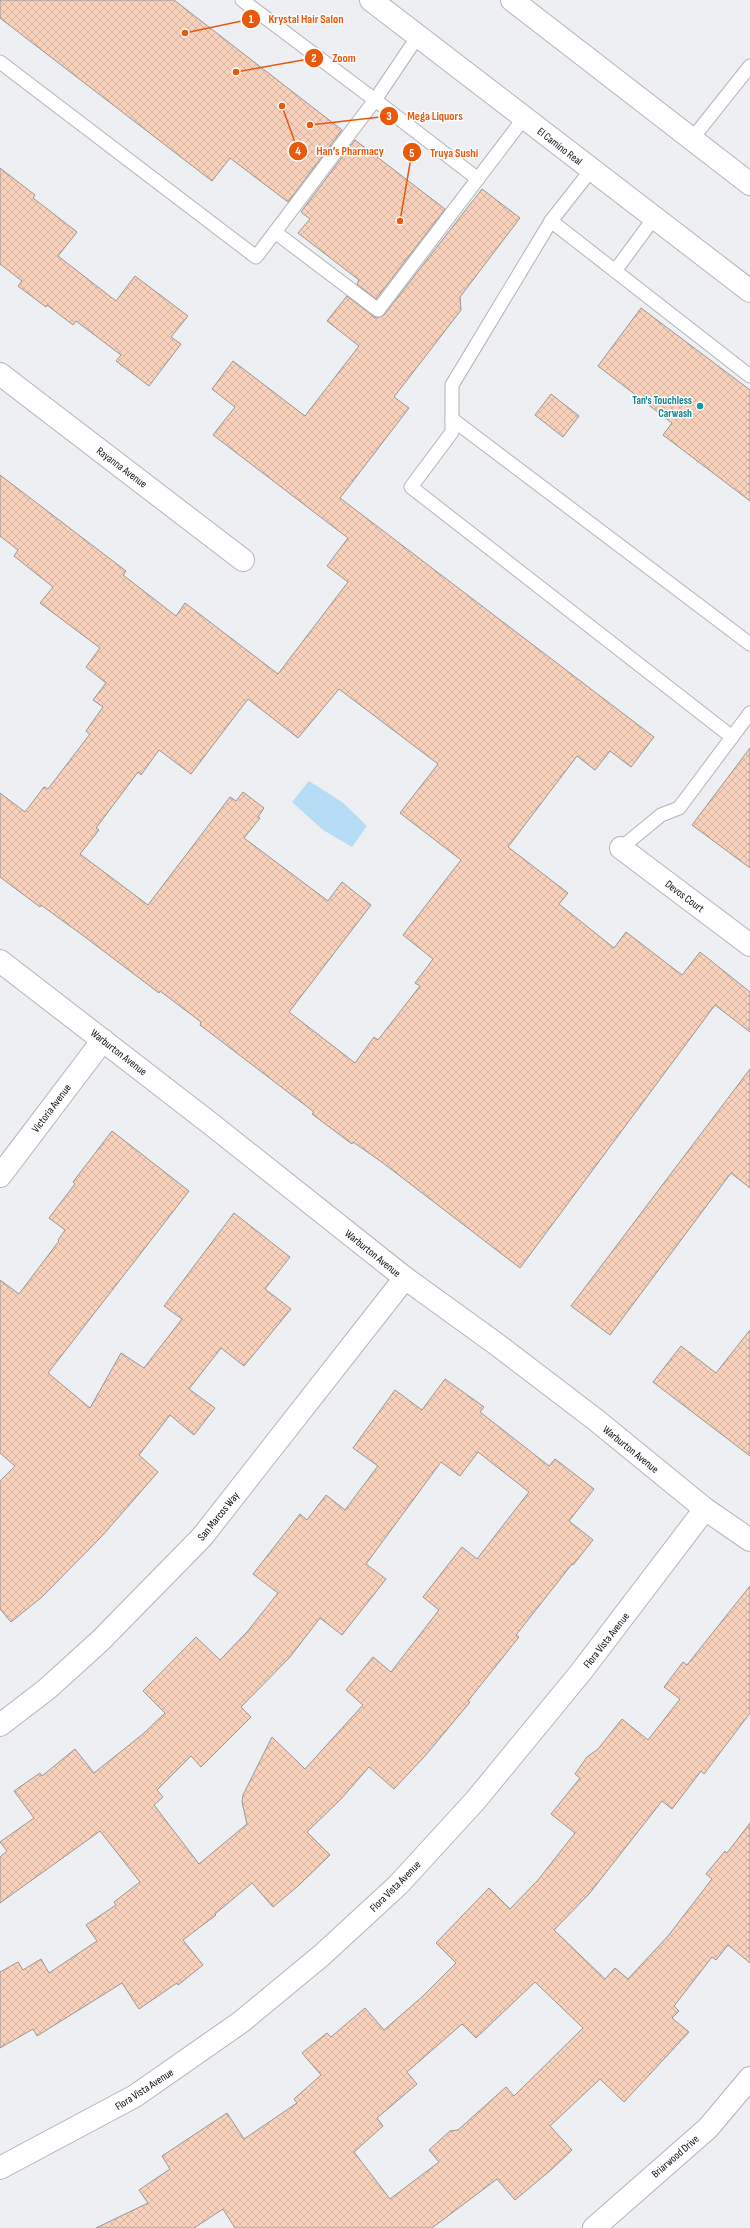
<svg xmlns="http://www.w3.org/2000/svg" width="750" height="2228" font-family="'Sofia Sans Condensed',sans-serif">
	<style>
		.water { fill: #b7dcf5 }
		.building { fill: url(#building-cross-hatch); stroke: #9a9694; fill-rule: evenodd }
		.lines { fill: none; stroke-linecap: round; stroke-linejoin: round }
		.service-casing { stroke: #b3b4b8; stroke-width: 15 }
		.minor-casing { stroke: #b3b4b8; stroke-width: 24 }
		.primary-casing { stroke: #b3b4b8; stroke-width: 24 }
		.service { stroke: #fff; stroke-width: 13 }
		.minor { stroke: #fff; stroke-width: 22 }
		.primary { stroke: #fff; stroke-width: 22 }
		.culture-dot { fill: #0f9aa8; stroke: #fff; stroke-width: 1.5 }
		.labels { text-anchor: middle; stroke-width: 3; stroke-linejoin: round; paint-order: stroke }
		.street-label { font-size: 11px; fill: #0d0d0e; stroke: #fff }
		.culture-label { font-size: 11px; font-weight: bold; fill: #0d838f; stroke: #fff; text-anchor: end }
		.leader { fill: none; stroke: #e8590c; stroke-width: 1.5 }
		.callout-dot { fill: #e8590c; stroke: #fff; stroke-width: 1.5 }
		.mark-label { font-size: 12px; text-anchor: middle; font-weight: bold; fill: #fff }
		.callout-label { font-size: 12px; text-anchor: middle; font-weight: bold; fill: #e8590c; stroke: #fff; stroke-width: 3; stroke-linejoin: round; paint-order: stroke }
	</style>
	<defs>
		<pattern id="building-cross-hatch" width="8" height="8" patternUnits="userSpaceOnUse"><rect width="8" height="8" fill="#f8d1bc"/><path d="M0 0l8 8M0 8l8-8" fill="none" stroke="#d3b2a0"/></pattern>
	</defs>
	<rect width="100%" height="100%" fill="#eeeff3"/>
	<!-- water -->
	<polygon class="water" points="309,781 342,802 367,826 352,847 323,830 292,802"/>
	<!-- building -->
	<g class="building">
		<polygon points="0,0 174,0 342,130 288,202 230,158 212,181 0,18"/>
		<polygon points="355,140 445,209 376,299 357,284 359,280 298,233 310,219 301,212"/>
		<polygon points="0,168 35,195 33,198 77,232 58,256 116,301 135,276 188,316 171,337 181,344 149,386 116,361 121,355 76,321 73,325 47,305 46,307 18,286 22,281 0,264"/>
		<path d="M482 189 520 218 460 297 461 310 394 397 409 408 340 498 654 737 631 767 610 751 595 770 577 756 508 847 568 893 559 904 614 948 626 932 682 975 700 952 750 992V1032L715 1005 520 1268 383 1163 353 1142 352 1144 312 1114 314 1112 200 1025 201 1022 160 991 159 993 85 937 41 905 40 907 0 877V793L25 812 44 787 48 789 90 734 86 731 103 707 93 700 106 683 86 667 100 648 40 603 53 587 14 556 18 550 0 536V475L126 571 123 575 176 616 185 603 278 674 348 582 327 566 348 538 213 435 235 407 212 389 233 361 305 416 359 346 327 321 347 296 374 317 377 318 384 315ZM339 689 438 764 400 813 461 860 403 935 433 959 415 983 420 986 378 1040 374 1037 355 1063 289 1012 371 905 342 882 328 901 244 838 260 818 258 817 264 808 243 792 236 801 230 797 148 905 80 854 99 830 96 828 138 772 141 775 159 750 191 774 248 699 298 738Z"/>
		<polygon points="641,308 750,390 750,501 663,435 672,423 598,366"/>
		<polygon points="551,394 579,416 563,437 535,415"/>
		<polygon points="750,748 750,868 692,825"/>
		<polygon points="750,1069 750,1188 731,1173 610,1335 571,1306"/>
		<polygon points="112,1131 189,1191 48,1373 90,1408 121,1353 144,1368 182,1319 164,1306 234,1213 290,1257 265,1289 291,1309 244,1366 221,1348 189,1389 215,1408 194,1435 170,1415 139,1455 158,1472 102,1536 42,1597 11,1622 0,1609 0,1481 15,1466 0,1453 0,1280 19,1294 59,1241 58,1240 65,1230 49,1218 75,1184 73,1182"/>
		<polygon points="750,1330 750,1456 653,1382 681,1346 716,1373"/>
		<path d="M445 1379 484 1407 480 1412 549 1466 555 1459 594 1489 569 1521 593 1540 573 1565 572 1564 516 1635 519 1637 468 1701 470 1702 425 1756 394 1789 369 1767 341 1799 307 1832 330 1855 298 1886 273 1907 252 1883 215 1914 216 1915 183 1940 203 1965 178 1985 177 1983 139 2009 122 1983 37 2036 33 2029 0 2048V1972L18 1962 23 1970 41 1959 49 1973 97 1941 86 1925 116 1905 114 1902 140 1882 100 1831 0 1903V1857L7 1851 0 1842 34 1818 14 1791 40 1773 42 1776 75 1749 94 1773 143 1734 165 1713 143 1691 196 1637 220 1660 247 1632 278 1593 253 1574 300 1514 307 1520 326 1495 345 1510 378 1466 353 1448 395 1390 422 1410ZM478 1452 529 1492 477 1559 462 1547 423 1597 439 1610 391 1672 373 1657 346 1690 363 1705 305 1769 272 1737 243 1795 242 1802 247 1824 199 1864 154 1805 163 1797 157 1790 191 1756 201 1767 251 1717 241 1707 290 1657 320 1618 342 1635 386 1579 366 1564 441 1462 460 1476Z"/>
		<path d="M750 1586V1713L704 1774 701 1771 672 1809 662 1801 589 1894 554 1930 605 1979 615 1968 628 1979 668 1936 712 1879 706 1874 725 1851 727 1853 750 1823V1963L728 1945 716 1960 712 1957 674 2006 679 2011 672 2018 689 2032 624 2102 600 2079 550 2126 572 2150 552 2169 515 2200 497 2179 432 2228H235L223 2209 194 2228H96L148 2203 139 2190 170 2169 162 2156 227 2113 244 2139 297 2103 294 2099 321 2075 302 2053 327 2033 331 2037 365 2008 384 2030 423 1996 456 1963 436 1943 489 1888 510 1909 538 1880 575 1833 551 1814 580 1778 575 1774 587 1757 598 1749 622 1719 648 1740 680 1699 664 1687 683 1662 687 1665ZM535 1982 583 2028 514 2096 506 2087 458 2130 450 2131 429 2150 439 2162 390 2199 354 2152 383 2126 377 2118 417 2084 407 2072 462 2024 476 2038Z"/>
	</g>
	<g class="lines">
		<defs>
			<g id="service">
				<polyline points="242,0 375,100 418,36"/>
				<polyline points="0,62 256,257 375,100 478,179"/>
				<polyline points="692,139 750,66"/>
				<polyline points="591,170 551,221 452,385 452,432 411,487 732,737"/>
				<polyline points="551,221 750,376"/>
				<polyline points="275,232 378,310 524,118"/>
				<polyline points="615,271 654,218"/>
				<polyline points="452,419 750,644"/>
				<polyline points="621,848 661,815 679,808 750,713"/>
			</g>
			<g id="minor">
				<polyline points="0,374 243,560"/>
				<polyline points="621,848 750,945"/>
				<polyline points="0,961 211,1124 405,1278 495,1343 596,1420 705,1509 750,1540"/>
				<polyline points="0,1176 103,1040"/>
				<polyline points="0,1725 47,1689 100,1641 202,1537 405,1278"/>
				<polyline points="0,2168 135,2096 241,2022 322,1955 398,1885 475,1801 581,1672 705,1509"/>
				<polyline points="594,2228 708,2128 750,2078"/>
			</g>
			<g id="primary">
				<polyline points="371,0 750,291"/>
				<polyline points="512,0 750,184"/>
			</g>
		</defs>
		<!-- service casing -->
		<use href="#service" class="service-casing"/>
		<!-- minor casing -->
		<use href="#minor" class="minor-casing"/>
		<!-- primary casing -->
		<use href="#primary" class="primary-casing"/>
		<!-- service -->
		<use href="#service" class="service"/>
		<!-- minor -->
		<use href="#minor" class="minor"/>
		<!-- primary -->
		<use href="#primary" class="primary"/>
	</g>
	<!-- markers -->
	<circle class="culture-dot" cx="700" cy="406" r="4"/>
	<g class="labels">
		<!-- street labels -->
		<g class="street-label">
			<text transform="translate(560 146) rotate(38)" y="4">El Camino Real</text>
			<text transform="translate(122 467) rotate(37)" y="4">Rayanna Avenue</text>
			<text transform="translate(685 896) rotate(37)" y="4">Devos Court</text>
			<text transform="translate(119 1052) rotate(38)" y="4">Warburton Avenue</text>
			<text transform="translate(51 1108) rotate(-53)" y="4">Victoria Avenue</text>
			<text transform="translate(373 1253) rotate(39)" y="4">Warburton Avenue</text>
			<text transform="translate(631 1449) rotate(39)" y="4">Warburton Avenue</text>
			<text transform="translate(218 1516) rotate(-51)" y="4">San Marcos Way</text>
			<text transform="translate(606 1640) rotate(-52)" y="4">Flora Vista Avenue</text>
			<text transform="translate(395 1886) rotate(-45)" y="4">Flora Vista Avenue</text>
			<text transform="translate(144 2089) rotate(-33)" y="4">Flora Vista Avenue</text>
			<text transform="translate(675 2156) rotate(-41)" y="4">Briarwood Drive</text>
		</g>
		<!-- culture labels -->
		<g class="culture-label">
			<text x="692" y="404">Tan's Touchless<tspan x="692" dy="13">Carwash</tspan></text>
		</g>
	</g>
	<!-- callouts -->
	<path class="leader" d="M185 33L251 19M236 72L314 58M310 125L389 116M282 106L298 151M400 221L412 152"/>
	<g class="callout-dot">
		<circle cx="185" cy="33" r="4"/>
		<circle cx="236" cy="72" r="4"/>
		<circle cx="310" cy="125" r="4"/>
		<circle cx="282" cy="106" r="4"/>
		<circle cx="400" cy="221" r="4"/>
		<circle cx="251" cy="19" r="10"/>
		<circle cx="314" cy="58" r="10"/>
		<circle cx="389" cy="116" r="10"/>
		<circle cx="298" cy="151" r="10"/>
		<circle cx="412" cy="152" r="10"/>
	</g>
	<g class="mark-label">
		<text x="251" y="23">1</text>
		<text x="314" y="62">2</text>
		<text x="389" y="120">3</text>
		<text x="298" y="155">4</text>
		<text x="412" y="157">5</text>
	</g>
	<g class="callout-label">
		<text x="306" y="23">Krystal Hair Salon</text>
		<text x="344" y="62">Zoom</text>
		<text x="435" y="120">Mega Liquors</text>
		<text x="350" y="155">Han’s Pharmacy</text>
		<text x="454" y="157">Truya Sushi</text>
	</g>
</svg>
